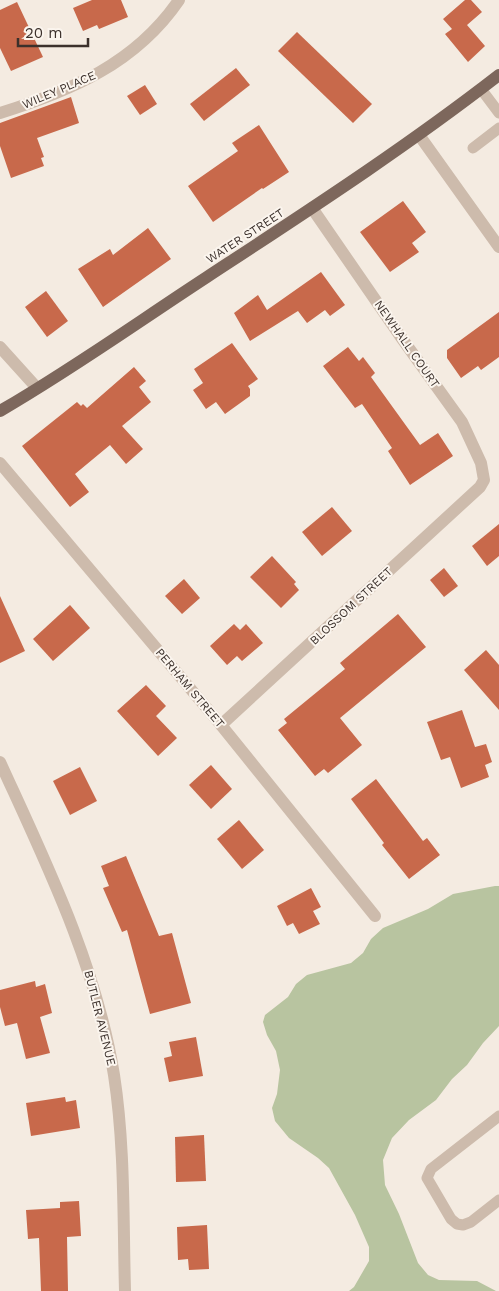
<svg xmlns="http://www.w3.org/2000/svg" width="499" height="1291" font-family="'Work Sans',sans-serif">
	<style>
		.green { fill: #b8c4a0 }
		.building { fill: #c8694b }
		.lines { fill: none; stroke-linecap: round; stroke-linejoin: round }
		.service { stroke: #cdbbac; stroke-width: 11 }
		.minor { stroke: #cdbbac; stroke-width: 12 }
		.primary { stroke: #7d675c; stroke-width: 12 }
		.labels { text-anchor: middle; stroke-width: 4; stroke-linejoin: round; paint-order: stroke }
		.street-label { font-size: 12px; fill: #3b302b; stroke: #fbf5ee }
	</style>
	<rect width="100%" height="100%" fill="#f4ebe1"/>
	<!-- green -->
	<polygon class="green" points="495,886 499,886 499,1026 483,1043 467,1065 452,1079 436,1100 409,1120 392,1138 383,1160 385,1185 399,1214 418,1263 428,1275 439,1280 477,1281 496,1291 349,1291 354,1287 369,1261 369,1247 355,1215 329,1168 318,1158 289,1138 275,1121 272,1108 277,1094 280,1070 276,1051 267,1035 263,1022 265,1015 288,997 296,984 307,975 351,963 363,953 371,939 383,928 428,909 453,894"/>
	<!-- building -->
	<g class="building">
		<polygon points="92,0 121,0 128,17 99,29 97,25 83,31 73,8"/>
		<polygon points="465,0 471,0 482,12 467,25 485,46 468,62 445,34 452,29 443,19"/>
		<polygon points="17,2 43,57 11,71 0,48 0,10"/>
		<polygon points="297,32 372,104 353,123 278,51"/>
		<polygon points="236,68 250,85 204,121 190,104"/>
		<polygon points="145,85 157,104 140,115 127,96"/>
		<polygon points="71,97 79,123 37,138 44,157 41,158 44,166 11,178 0,146 0,123"/>
		<polygon points="259,125 289,172 263,189 262,188 213,222 188,186 238,151 232,143"/>
		<polygon points="403,201 426,232 412,243 419,252 390,272 360,232"/>
		<polygon points="148,228 171,259 103,307 78,269 110,249 113,255"/>
		<polygon points="321,272 345,305 330,316 325,310 307,323 298,311 250,341 234,313 258,295 267,310"/>
		<polygon points="46,291 68,321 47,337 25,307"/>
		<polygon points="499,312 499,357 481,370 478,366 461,378 447,358 447,350"/>
		<polygon points="232,343 258,379 248,386 250,389 250,396 225,414 216,402 206,409 193,390 203,383 194,369"/>
		<polygon points="348,347 359,361 363,357 375,373 371,377 420,445 438,433 453,456 410,485 388,451 392,448 362,404 355,408 323,366"/>
		<polygon points="134,367 146,381 139,387 151,402 122,426 143,449 126,464 110,445 75,474 89,492 70,507 22,446 77,402 81,406 83,404 87,408"/>
		<polygon points="332,507 352,531 322,556 302,532"/>
		<polygon points="499,524 499,556 487,566 472,546"/>
		<polygon points="272,556 296,582 294,584 299,590 281,608 250,577"/>
		<polygon points="444,568 458,586 444,597 430,580"/>
		<polygon points="184,579 200,598 182,614 165,596"/>
		<polygon points="0,596 25,651 0,663"/>
		<polygon points="70,605 90,628 53,661 33,639"/>
		<polygon points="398,614 426,647 340,718 362,745 328,773 324,769 315,776 278,730 287,723 284,719 345,669 340,663"/>
		<polygon points="234,624 240,630 246,624 263,643 242,661 237,656 227,665 210,646"/>
		<polygon points="486,650 499,665 499,710 464,670"/>
		<polygon points="146,685 166,706 156,716 177,738 158,756 117,711"/>
		<polygon points="462,710 475,747 486,744 492,762 485,765 489,777 461,788 450,757 441,760 427,722"/>
		<polygon points="211,765 232,789 211,809 189,785"/>
		<polygon points="80,767 97,801 70,815 53,781"/>
		<polygon points="376,779 423,841 427,838 440,855 409,879 382,845 384,843 351,799"/>
		<polygon points="239,820 264,850 242,869 217,839"/>
		<polygon points="126,856 159,936 172,933 191,1003 150,1014 127,930 122,932 103,888 109,886 101,866"/>
		<polygon points="311,888 321,907 313,911 320,924 299,934 293,923 287,926 277,906"/>
		<polygon points="35,981 36,987 45,984 52,1013 40,1017 50,1053 26,1059 17,1023 5,1026 0,1007 0,990"/>
		<polygon points="196,1037 203,1076 169,1082 164,1058 172,1056 169,1042"/>
		<polygon points="65,1097 66,1102 76,1100 80,1128 31,1136 26,1103"/>
		<polygon points="204,1135 206,1181 176,1182 175,1137"/>
		<polygon points="79,1201 81,1236 67,1237 68,1291 41,1291 39,1238 28,1239 26,1210 60,1208 60,1202"/>
		<polygon points="207,1225 209,1269 189,1270 188,1259 178,1260 177,1227"/>
	</g>
	<g class="lines">
		<!-- service -->
		<g class="service">
			<polyline points="481,89 499,113"/>
			<polyline points="473,148 499,128"/>
			<polyline points="499,1116 431,1169 427,1178 451,1219 457,1224 463,1225 471,1222 499,1200"/>
		</g>
		<!-- minor -->
		<g class="minor">
			<path d="M0 113C71 91 136 63 179 0"/>
			<polyline points="419,135 499,247"/>
			<polyline points="0,347 37,388"/>
			<polyline points="0,463 221,725 375,916"/>
			<polyline points="221,725 480,487 484,480 481,463 462,422 403,340 312,208"/>
			<path d="M0 762C46 863 96 964 114 1075 125 1146 123 1219 125 1291"/>
		</g>
		<!-- primary -->
		<path class="primary" d="M0 411C71 370 138 322 207 277 306 212 405 148 499 75"/>
	</g>
	<g class="labels">
		<!-- street labels -->
		<g class="street-label">
			<text transform="translate(59 90) rotate(-23)" y="4">WILEY PLACE</text>
			<text transform="translate(245 236) rotate(-33)" y="4">WATER STREET</text>
			<text transform="translate(407 344) rotate(55)" y="4">NEWHALL COURT</text>
			<text transform="translate(351 606) rotate(-43)" y="4">BLOSSOM STREET</text>
			<text transform="translate(190 688) rotate(50)" y="4">PERHAM STREET</text>
			<text transform="translate(100 1018) rotate(76)" y="4">BUTLER AVENUE</text>
		</g>
	</g>
	<!-- scale -->
	<path d="M18 38v8h70v-8" fill="none" stroke="#3b302b" stroke-width="2.5"/>
	<text x="25" y="38" font-size="15" fill="#3b302b" stroke="#fbf5ee" stroke-width="4" paint-order="stroke">20 m</text>
</svg>
